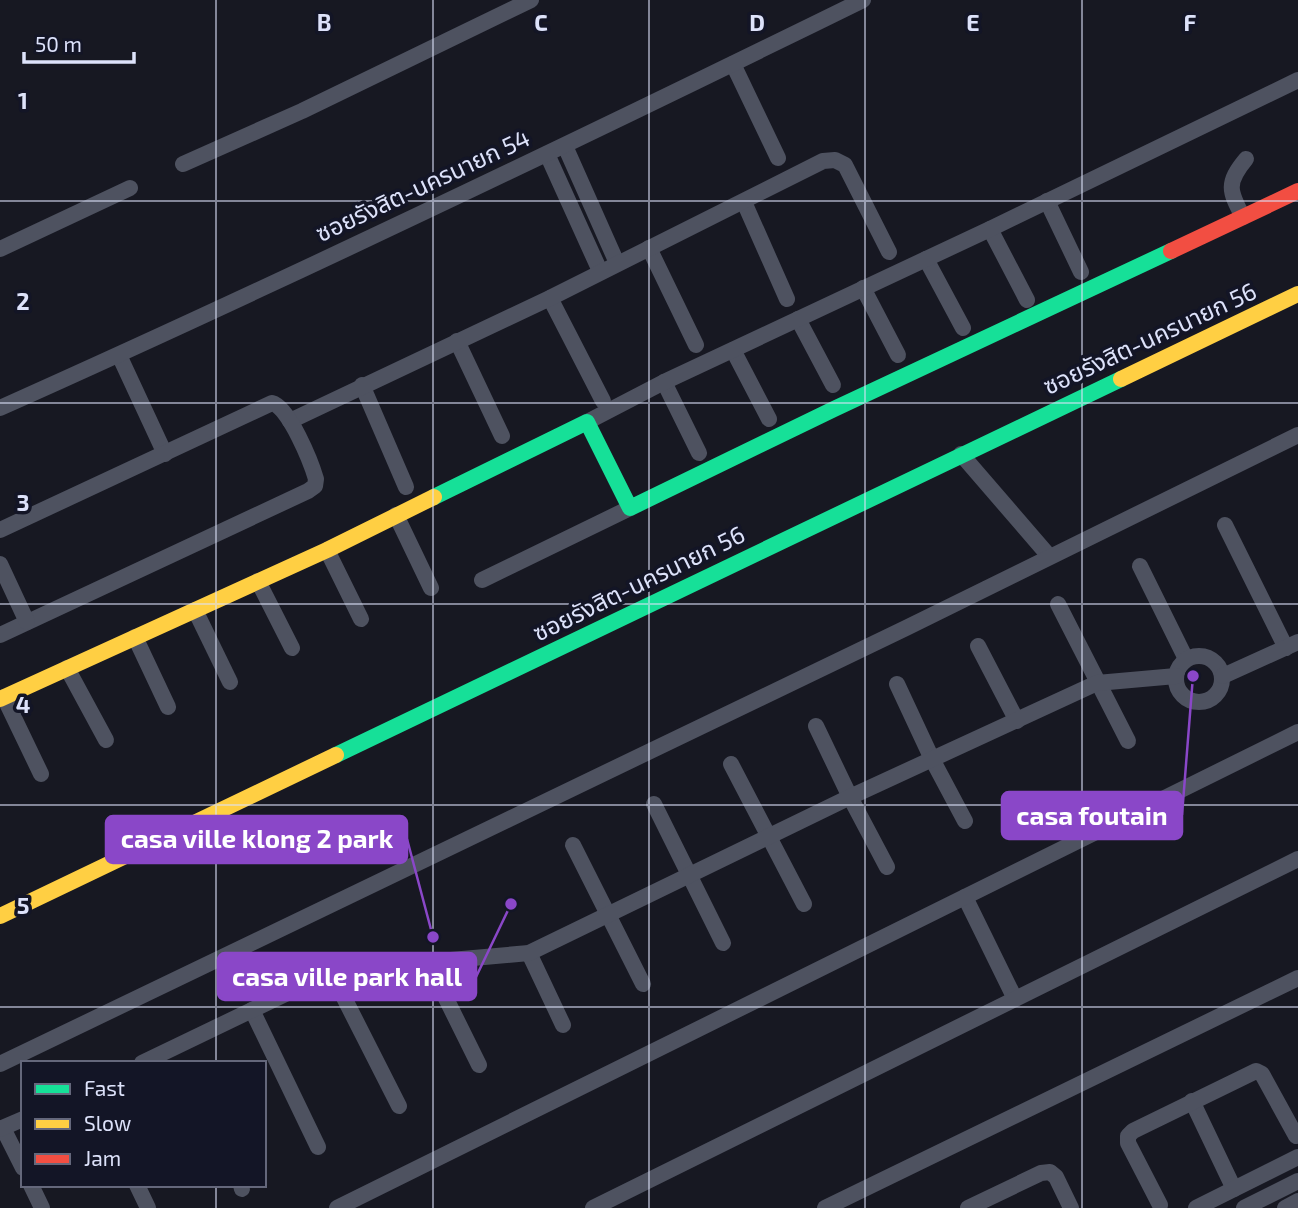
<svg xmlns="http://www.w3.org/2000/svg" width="1298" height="1208" font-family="'Exo 2','Noto Sans Thai',sans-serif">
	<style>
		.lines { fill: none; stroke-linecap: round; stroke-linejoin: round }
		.street { stroke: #4e5260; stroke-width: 16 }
		.fast { stroke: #16e098; stroke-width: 16 }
		.slow { stroke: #ffcf43; stroke-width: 16 }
		.jam { stroke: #f24e42; stroke-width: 16 }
		.grid { fill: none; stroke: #dde2fa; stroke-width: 2; stroke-opacity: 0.55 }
		.labels { text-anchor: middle; stroke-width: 7; stroke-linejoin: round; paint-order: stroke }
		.street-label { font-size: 24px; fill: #dde2fa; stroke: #131526 }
		.grid-label { font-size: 23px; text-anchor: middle; font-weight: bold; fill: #dde2fa; stroke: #131526; stroke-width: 7; stroke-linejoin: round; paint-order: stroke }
		.leader { fill: none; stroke: #8a47c8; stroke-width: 2.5 }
		.callout-dot { fill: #8a47c8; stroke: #131526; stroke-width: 2.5 }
		.callout { fill: #8a47c8; stroke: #8a47c8; stroke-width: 2.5 }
		.callout-label { font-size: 26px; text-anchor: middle; font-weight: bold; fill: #fff }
	</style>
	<rect width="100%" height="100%" fill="#171822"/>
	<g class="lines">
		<!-- street -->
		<g class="street">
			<polyline points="733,64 778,158"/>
			<polyline points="565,146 617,263"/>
			<polyline points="547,154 600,271"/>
			<polyline points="183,164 302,111 531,0"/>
			<polyline points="1047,201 1081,272"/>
			<polyline points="744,202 787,299"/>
			<path d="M1243 217C1229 191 1226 183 1246 159"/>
			<polyline points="990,229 1027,300"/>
			<polyline points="649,248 696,345"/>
			<polyline points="0,249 130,188"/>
			<polyline points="926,259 963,328"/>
			<polyline points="863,288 898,355"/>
			<polyline points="550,298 603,401"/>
			<polyline points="798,319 833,385"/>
			<polyline points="457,341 502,436"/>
			<polyline points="733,350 769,419"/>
			<polyline points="119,355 165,454"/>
			<polyline points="664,382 699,453"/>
			<polyline points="362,385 406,487"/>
			<path d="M0 408C291 278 578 140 863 0"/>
			<polyline points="290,421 550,298 823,161 835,160 845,165 889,252"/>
			<polyline points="587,422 664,382 990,229 1298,80"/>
			<polyline points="961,454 1049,556"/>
			<polyline points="396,515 431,588"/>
			<polyline points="1225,525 1286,648"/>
			<path d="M0 530 272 403C289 407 311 462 316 479L315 486 308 491 0 635"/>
			<polyline points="327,550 361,619"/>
			<polyline points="0,564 27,622"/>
			<polyline points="1140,566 1186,659"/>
			<polyline points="482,580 630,508"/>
			<polyline points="258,581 292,648"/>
			<polyline points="1058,604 1128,741"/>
			<polyline points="195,610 230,682"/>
			<polyline points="135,637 168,707"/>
			<polyline points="978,646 1017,721"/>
			<circle cx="1199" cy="679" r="23"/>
			<polyline points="67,668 106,740"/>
			<polyline points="1223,676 1298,642"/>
			<polyline points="897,684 932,759 965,821"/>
			<polyline points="4,697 41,774"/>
			<polyline points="816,726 850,797 887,867"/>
			<polyline points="731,764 804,904"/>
			<polyline points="654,804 723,943"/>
			<polyline points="573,845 643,984"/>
			<polyline points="965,897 1015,999"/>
			<polyline points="529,953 563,1025"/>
			<polyline points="428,962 479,1065"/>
			<polyline points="331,972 399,1106"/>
			<polyline points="252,1010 318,1147"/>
			<polyline points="142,1063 331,972 389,962 428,962 529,953 850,797 1097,683 1176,676"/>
			<polyline points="0,1064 906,628 1298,435"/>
			<polyline points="1192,1101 1234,1189"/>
			<polyline points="3,1128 23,1168"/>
			<polyline points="0,1129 23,1119"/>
			<polyline points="31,1185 42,1208"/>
			<polyline points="137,1185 148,1208"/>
			<polyline points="241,1185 242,1189"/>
			<polyline points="1160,1205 1128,1143 1128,1136 1133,1131 1256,1071 1262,1074 1296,1136"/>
			<polyline points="337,1208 1298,732"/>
			<polyline points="593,1208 1298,859"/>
			<polyline points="825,1208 1298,978"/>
			<polyline points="968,1208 1041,1173 1050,1172 1056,1177 1071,1208"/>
			<polyline points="1196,1208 1298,1157"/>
			<polyline points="1244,1208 1298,1181"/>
			<polyline points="1285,1208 1298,1201"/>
		</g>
		<!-- fast -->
		<g class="fast">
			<polyline points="434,497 587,422 630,508 834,409 1171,251"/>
			<polyline points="336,755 1121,379"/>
		</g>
		<!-- slow -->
		<g class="slow">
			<polyline points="1121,379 1298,294"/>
			<polyline points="0,699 327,550 434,497"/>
			<polyline points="0,916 336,755"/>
		</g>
		<!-- jam -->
		<polyline class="jam" points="1171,251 1298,191"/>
	</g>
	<!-- grid -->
	<path class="grid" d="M216 0V1063M433 0V1208M649 0V1208M865 0V1208M1082 0V1208M0 201H1298M0 403H1298M0 604H1298M0 805H1298M0 1007H1298M216 1185V1208"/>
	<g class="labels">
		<!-- street labels -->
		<g class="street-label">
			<text transform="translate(423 186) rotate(-25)" y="8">ซอยรังสิต-นครนายก 54</text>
			<text transform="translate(1150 339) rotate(-25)" y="8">ซอยรังสิต-นครนายก 56</text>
			<text transform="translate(639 584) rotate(-26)" y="8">ซอยรังสิต-นครนายก 56</text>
		</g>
	</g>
	<g class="grid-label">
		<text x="324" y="31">B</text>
		<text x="541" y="31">C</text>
		<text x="757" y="31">D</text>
		<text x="973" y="31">E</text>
		<text x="1190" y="31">F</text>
		<text x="23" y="109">1</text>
		<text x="23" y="310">2</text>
		<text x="23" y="511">3</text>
		<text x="23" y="713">4</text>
		<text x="23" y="914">5</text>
	</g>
	<!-- callouts -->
	<path class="leader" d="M1193 676L1182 815M433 937L407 839M511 904L476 977"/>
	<g class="callout-dot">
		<circle cx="1193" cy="676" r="7"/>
		<circle cx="433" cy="937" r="7"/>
		<circle cx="511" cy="904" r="7"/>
	</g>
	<g class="callout">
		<rect x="1002" y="792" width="180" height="47" rx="7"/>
		<rect x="106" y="816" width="301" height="47" rx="7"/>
		<rect x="218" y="953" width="258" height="47" rx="7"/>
	</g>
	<g class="callout-label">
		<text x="1092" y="825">casa foutain</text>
		<text x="257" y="848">casa ville klong 2 park</text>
		<text x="347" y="986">casa ville park hall</text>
	</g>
	<!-- legend -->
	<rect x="21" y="1061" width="245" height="126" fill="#131526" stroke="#64677b" stroke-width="2"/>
	<rect x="35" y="1084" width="35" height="10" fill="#16e098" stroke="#64677b" stroke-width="2"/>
	<text x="84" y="1096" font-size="21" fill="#dde2fa">Fast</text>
	<rect x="35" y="1119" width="35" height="10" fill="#ffcf43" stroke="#64677b" stroke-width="2"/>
	<text x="84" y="1131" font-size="21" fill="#dde2fa">Slow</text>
	<rect x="35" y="1154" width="35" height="10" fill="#f24e42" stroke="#64677b" stroke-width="2"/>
	<text x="84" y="1166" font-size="21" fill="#dde2fa">Jam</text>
	<!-- scale -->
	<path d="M24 52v10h110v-10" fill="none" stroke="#dde2fa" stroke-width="3.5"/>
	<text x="35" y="52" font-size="21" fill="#dde2fa" stroke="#131526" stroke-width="5" paint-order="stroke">50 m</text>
</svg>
